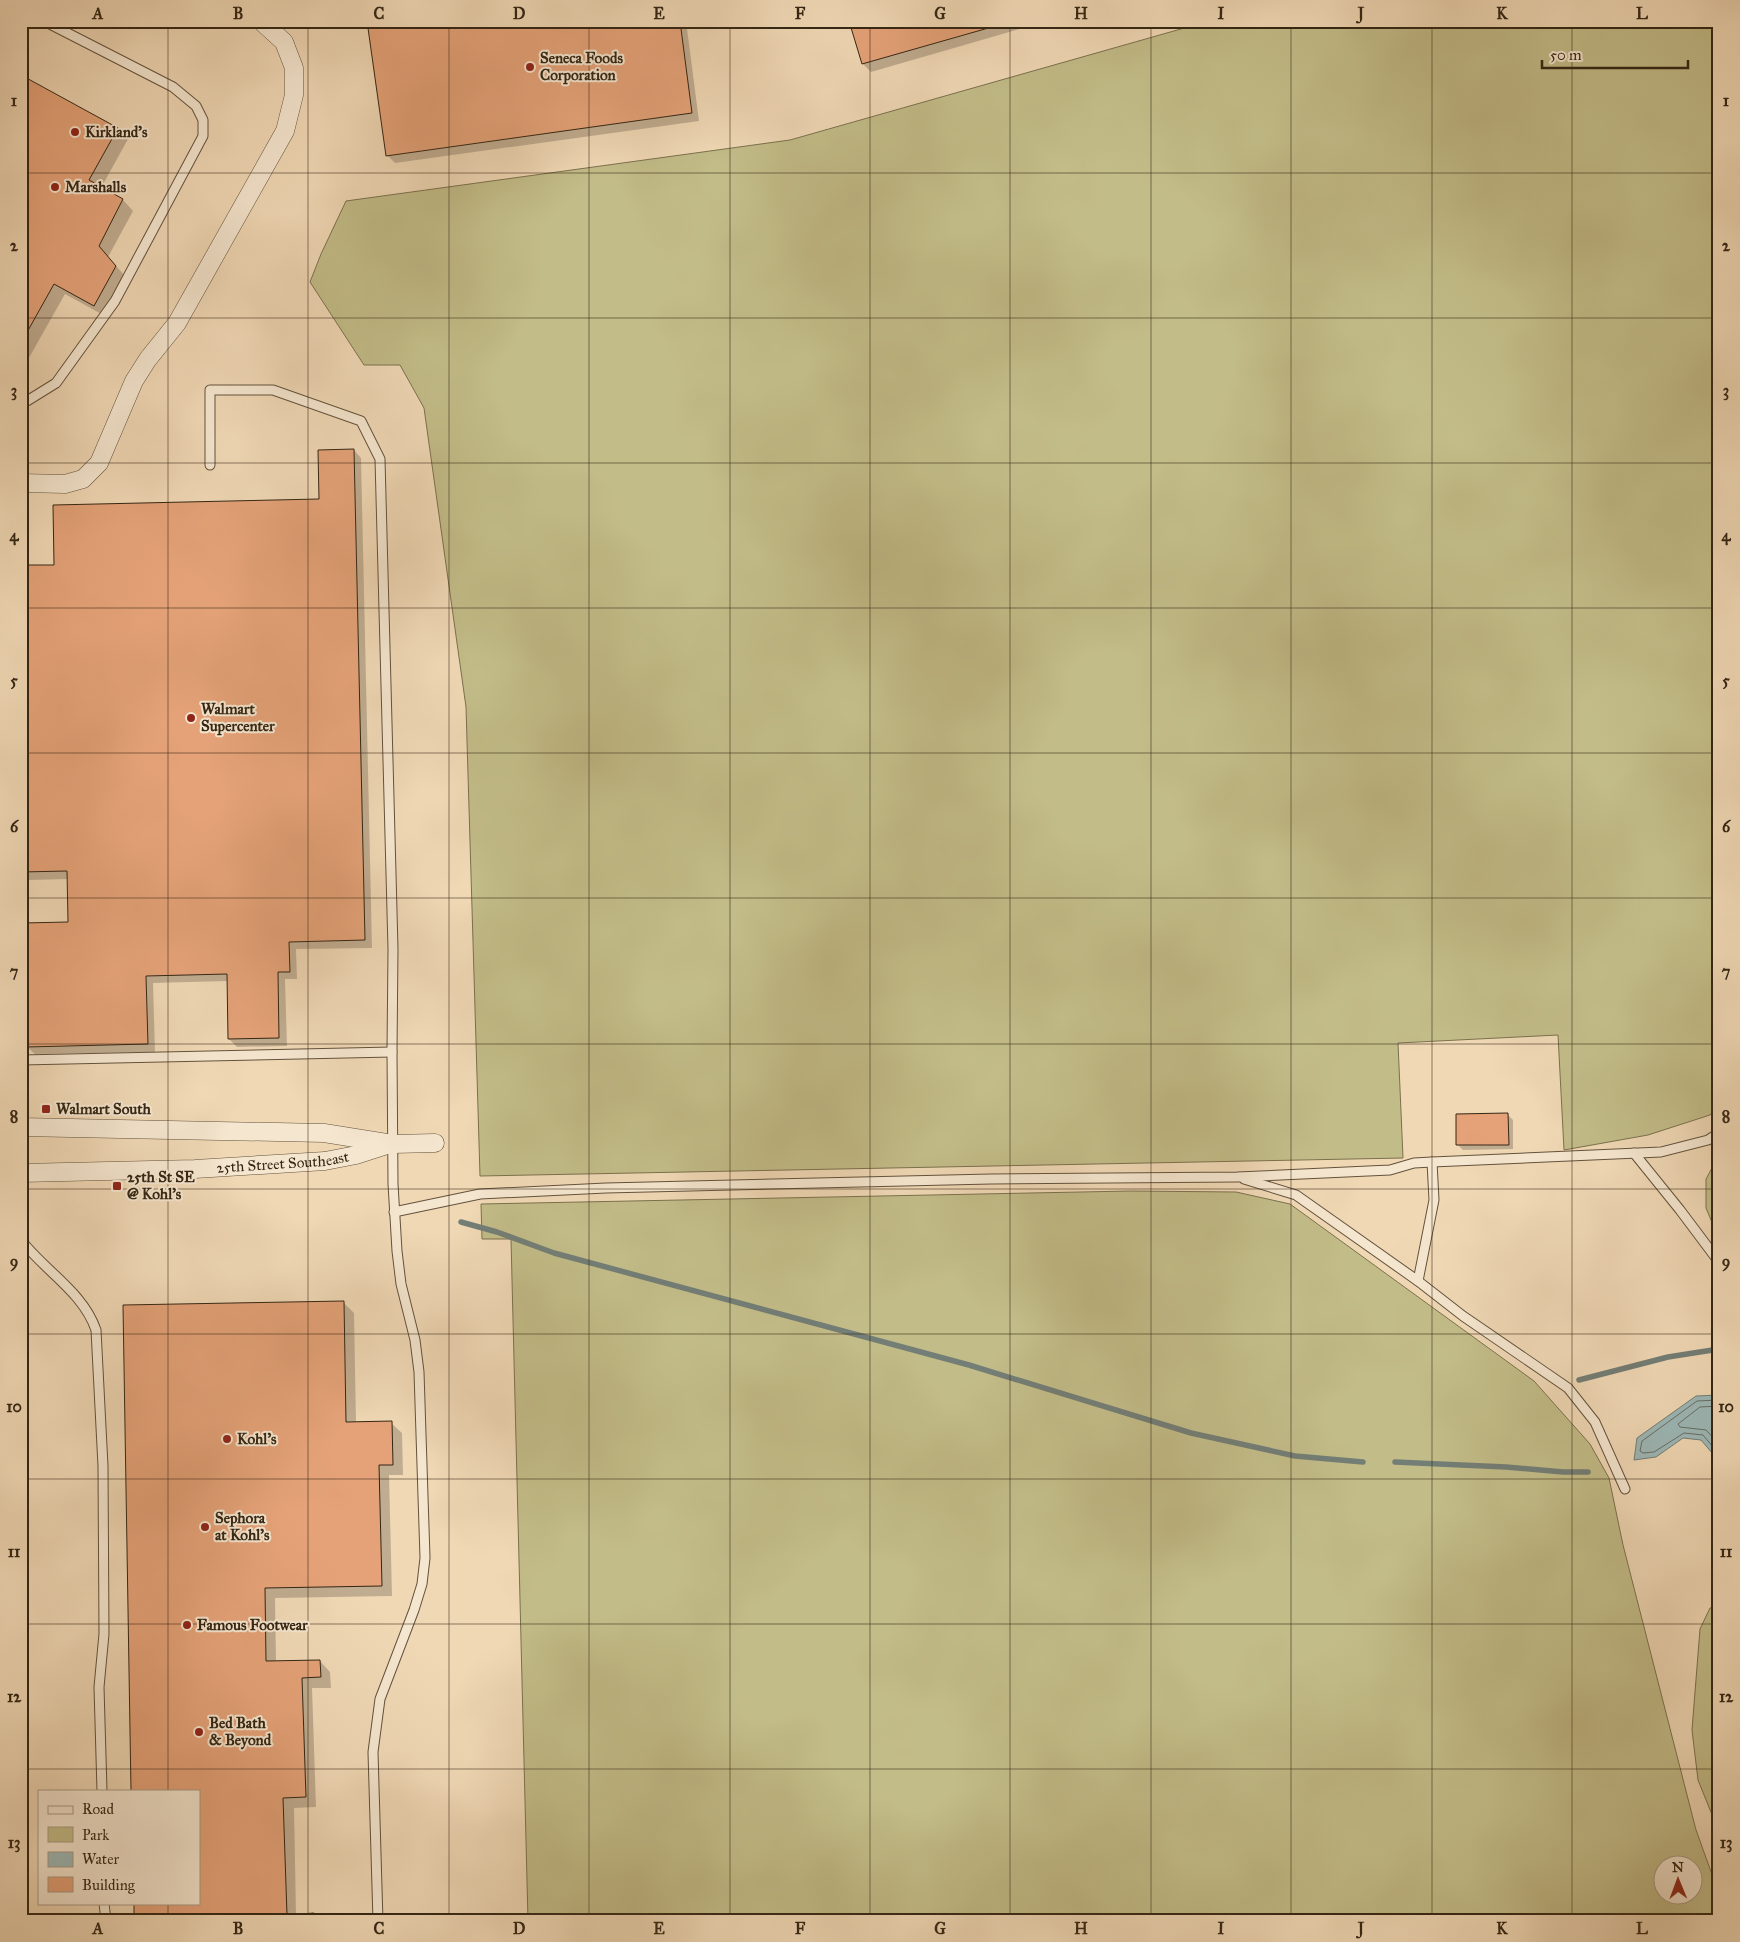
<svg xmlns="http://www.w3.org/2000/svg" width="1740" height="1942" font-family="'IM FELL Great Primer',serif">
	<style>
		.green { fill: #c2bc88; stroke: #7b714e; fill-rule: evenodd }
		.water { fill: #9db8b7; stroke: #737e76 }
		.shadow { fill: #0003 }
		.lines { fill: none; stroke-linecap: round; stroke-linejoin: round }
		.shore { stroke: #686f66; stroke-width: 1 }
		.stream { stroke: #737e76; stroke-width: 5.5 }
		.building { fill: #e5a278; stroke: #342614 }
		.lane-casing { stroke: #63523c; stroke-width: 11 }
		.street-casing { stroke: #63523c; stroke-width: 19 }
		.lane { stroke: #f5e6cf; stroke-width: 9 }
		.street { stroke: #f5e6cf; stroke-width: 18 }
		.grid { fill: none; stroke: #342614; stroke-width: 1; stroke-opacity: 0.55 }
		.poi-dot { fill: #8f2418; stroke: #f5e6cf; stroke-width: 2 }
		.labels { text-anchor: middle; stroke-width: 4; stroke-linejoin: round; paint-order: stroke }
		.poi-label { font-size: 15px; font-weight: bold; fill: #342614; stroke: #f5e6cf; text-anchor: start }
		.street-label { font-size: 15px; fill: #342614; stroke: #f5e6cf }
		.neatline { fill: none; stroke: #342614; stroke-width: 2 }
		.grid-label { font-size: 16px; text-anchor: middle; font-weight: bold; fill: #342614 }
	</style>
	<rect width="100%" height="100%" fill="#f0d8b5"/>
	<filter id="stains"><feTurbulence type="fractalNoise" baseFrequency=".004" numOctaves="4"/><feColorMatrix values="0 0 0 0 .2 0 0 0 0 .09 0 0 0 0 .02 0 0 0 .5 -.17"/></filter>
	<radialGradient id="worn" r=".72"><stop offset=".6" stop-color="#630" stop-opacity="0"/><stop offset="1" stop-color="#630" stop-opacity=".3"/></radialGradient>
	<!-- green -->
	<g class="green">
		<polygon points="1209,21 1719,21 1719,1105 1710,1115 1648,1135 1564,1150 1558,1035 1398,1043 1403,1158 480,1176 466,707 424,408 400,365 364,365 310,282 321,254 346,201 790,140"/>
		<polygon points="1719,1155 1719,1239 1706,1208 1706,1179"/>
		<path d="M1131 1191 1236 1192 1290 1204 1534 1381 1590 1444 1609 1478 1623 1545 1696 1830 1719 1894V1921H528L511 1239H482L481 1204ZM1662 1864H1692V1894H1662Z"/>
		<polygon points="1719,1606 1719,1832 1698,1780 1692,1730 1700,1629 1710,1608"/>
	</g>
	<!-- water -->
	<polygon class="water" points="1719,1395 1719,1461 1701,1440 1683,1438 1656,1457 1634,1460 1637,1438 1696,1396"/>
	<!-- shadow -->
	<g class="shadow">
		<polygon points="368,21 686,21 699,121 395,163 387,155"/>
		<polygon points="851,21 1047,21 871,72 863,64"/>
		<polygon points="21,76 117,129 128,139 101,188 123,200 133,211 108,257 126,277 105,316 65,294 21,372"/>
		<polygon points="354,450 361,458 372,948 296,949 297,979 285,979 287,1046 237,1047 229,1039 228,981 153,983 155,1052 35,1054 27,1047 70,923 69,879 29,880 21,872 55,566 320,500"/>
		<polygon points="1508,1115 1513,1120 1513,1149 1463,1150 1458,1145"/>
		<polygon points="343,1302 354,1313 356,1423 391,1423 402,1433 403,1475 389,1475 392,1596 275,1598 276,1662 320,1661 330,1672 331,1688 312,1688 316,1807 294,1808 296,1915 313,1915 319,1921 135,1921 199,1903 199,1791"/>
	</g>
	<g class="lines">
		<!-- shore -->
		<g class="shore">
			<polyline points="1719,1400 1697,1401 1642,1441 1640,1451 1643,1453 1654,1452 1684,1433 1703,1435 1719,1454"/>
			<polyline points="1719,1406 1700,1407 1678,1424 1680,1427 1706,1430 1719,1444"/>
		</g>
		<!-- stream -->
		<g class="stream">
			<polyline points="461,1222 497,1232 554,1253 969,1365 1191,1433 1295,1456 1363,1462"/>
			<polyline points="1579,1380 1668,1357 1719,1349"/>
			<polyline points="1395,1462 1506,1467 1563,1472 1588,1472"/>
		</g>
	</g>
	<!-- building -->
	<g class="building">
		<polygon points="367,21 680,21 692,113 386,156"/>
		<polygon points="849,21 1013,21 862,64"/>
		<polygon points="21,75 118,128 89,180 123,199 99,246 116,266 94,306 54,284 21,343"/>
		<polygon points="354,449 365,940 289,942 290,972 278,972 279,1038 228,1039 227,974 146,976 148,1044 26,1047 23,923 68,922 67,871 21,872 21,565 54,565 53,505 319,499 318,450"/>
		<polygon points="1508,1113 1509,1145 1456,1145 1456,1114"/>
		<polygon points="344,1301 346,1422 392,1421 393,1465 379,1465 382,1586 265,1588 266,1661 320,1660 321,1677 302,1678 306,1797 283,1798 287,1915 314,1913 314,1921 134,1921 134,1903 199,1903 199,1791 131,1791 123,1305"/>
	</g>
	<g class="lines">
		<defs>
			<g id="lane">
				<polyline points="21,401 27,401 56,383 115,301 203,136 203,120 196,106 173,87 44,21"/>
				<polyline points="210,465 210,390 273,390 361,421 380,459 393,949 392,1052 393,1184 397,1251 401,1284 415,1340 419,1372 425,1558 422,1584 414,1610 380,1699 373,1752 378,1921"/>
				<polyline points="21,1060 392,1052"/>
				<polyline points="1634,1153 1680,1210 1719,1262"/>
				<polyline points="1244,1179 1296,1195 1418,1281 1463,1316 1568,1388 1595,1422 1625,1489"/>
				<polyline points="394,1212 480,1194 606,1188 991,1179 1237,1177 1390,1170 1414,1163 1432,1162 1661,1152 1708,1140 1719,1133"/>
				<path d="M21 1240C45 1271 83 1292 96 1330L103 1466 104 1634 99 1687 102 1791"/>
				<polyline points="1418,1281 1434,1200 1432,1162"/>
				<polyline points="104,1903 106,1921"/>
			</g>
			<g id="street">
				<polyline points="21,483 65,484 83,479 99,463 134,381 148,359 177,323 285,131 294,95 294,68 284,42 261,21"/>
				<polyline points="21,1127 324,1133 393,1144 435,1143"/>
				<path id="s1" d="M21 1173 195 1169 325 1161 356 1155 387 1145"/>
			</g>
		</defs>
		<!-- lane casing -->
		<use href="#lane" class="lane-casing"/>
		<!-- street casing -->
		<use href="#street" class="street-casing"/>
		<!-- lane -->
		<use href="#lane" class="lane"/>
		<!-- street -->
		<use href="#street" class="street"/>
	</g>
	<!-- grid -->
	<path class="grid" d="M168 21V1791M308 21V1921M449 21V1921M589 21V1921M730 21V1921M870 21V1921M1010 21V1921M1151 21V1921M1291 21V1921M1432 21V1921M1572 21V1921M21 173H1719M21 318H1719M21 463H1719M21 608H1719M21 753H1719M21 898H1719M21 1044H1719M21 1189H1719M21 1334H1719M21 1479H1719M21 1624H1719M21 1769H1719M168 1903V1921"/>
	<!-- markers -->
	<g class="poi-dot">
		<circle cx="530" cy="67" r="5"/>
		<circle cx="75" cy="132" r="5"/>
		<circle cx="55" cy="187" r="5"/>
		<circle cx="191" cy="718" r="5"/>
		<rect x="41" y="1104" width="10" height="10" rx="2.5"/>
		<rect x="112" y="1181" width="10" height="10" rx="2.5"/>
		<circle cx="227" cy="1439" r="5"/>
		<circle cx="205" cy="1527" r="5"/>
		<circle cx="187" cy="1625" r="5"/>
		<circle cx="199" cy="1732" r="5"/>
	</g>
	<g class="labels">
		<!-- poi labels -->
		<g class="poi-label">
			<text x="540" y="63">Seneca Foods<tspan x="540" dy="17">Corporation</tspan></text>
			<text x="85" y="137">Kirkland's</text>
			<text x="65" y="192">Marshalls</text>
			<text x="201" y="714">Walmart<tspan x="201" dy="17">Supercenter</tspan></text>
			<text x="56" y="1114">Walmart South</text>
			<text x="127" y="1182">25th St SE<tspan x="127" dy="17">@ Kohl's</tspan></text>
			<text x="237" y="1444">Kohl's</text>
			<text x="215" y="1523">Sephora<tspan x="215" dy="17">at Kohl's</tspan></text>
			<text x="197" y="1630">Famous Footwear</text>
			<text x="209" y="1728">Bed Bath<tspan x="209" dy="17">&amp; Beyond</tspan></text>
		</g>
		<!-- street labels -->
		<g class="street-label">
			<text dy="5" stroke="none"><textPath href="#s1" startOffset="262">25th Street Southeast</textPath></text>
		</g>
	</g>
	<!-- margin -->
	<rect width="1740" height="1942" fill="none" stroke="#f0d8b5" stroke-width="55"/>
	<!-- legend -->
	<rect x="38" y="1790" width="162" height="115" fill="#f5e6cf" stroke="#a89984"/>
	<rect x="48" y="1806" width="25" height="8" fill="#f5e6cf" stroke="#a89984"/>
	<text x="82" y="1814" font-size="15" fill="#342614">Road</text>
	<rect x="48" y="1827" width="25" height="15" fill="#c2bc88" stroke="#a89984"/>
	<text x="82" y="1840" font-size="15" fill="#342614">Park</text>
	<rect x="48" y="1852" width="25" height="15" fill="#9db8b7" stroke="#a89984"/>
	<text x="82" y="1864" font-size="15" fill="#342614">Water</text>
	<rect x="48" y="1877" width="25" height="15" fill="#e5a278" stroke="#a89984"/>
	<text x="82" y="1890" font-size="15" fill="#342614">Building</text>
	<!-- north arrow -->
	<g transform="translate(1678 1880) rotate(359)"><circle r="24" fill="#f5e6cf" stroke="#a89984"/>
	<path d="M0-4L9 19L0 12L-9 19Z" fill="#8f2418"/>
	<text y="-8" font-size="14" font-weight="bold" text-anchor="middle" fill="#342614">N</text>
	</g>
	<!-- scale -->
	<path d="M1542 60v8h146v-8" fill="none" stroke="#342614" stroke-width="2.5"/>
	<text x="1550" y="60" font-size="15" fill="#342614" stroke="#f5e6cf" stroke-width="4" paint-order="stroke">50 m</text>
	<rect x="28" y="28" width="1684" height="1886" class="neatline"/>
	<g class="grid-label">
		<text x="98" y="19">A</text>
		<text x="238" y="19">B</text>
		<text x="379" y="19">C</text>
		<text x="519" y="19">D</text>
		<text x="659" y="19">E</text>
		<text x="800" y="19">F</text>
		<text x="940" y="19">G</text>
		<text x="1081" y="19">H</text>
		<text x="1221" y="19">I</text>
		<text x="1361" y="19">J</text>
		<text x="1502" y="19">K</text>
		<text x="1642" y="19">L</text>
		<text x="14" y="106">1</text>
		<text x="1726" y="106">1</text>
		<text x="14" y="251">2</text>
		<text x="1726" y="251">2</text>
		<text x="14" y="396">3</text>
		<text x="1726" y="396">3</text>
		<text x="14" y="541">4</text>
		<text x="1726" y="541">4</text>
		<text x="14" y="686">5</text>
		<text x="1726" y="686">5</text>
		<text x="14" y="832">6</text>
		<text x="1726" y="832">6</text>
		<text x="14" y="977">7</text>
		<text x="1726" y="977">7</text>
		<text x="14" y="1122">8</text>
		<text x="1726" y="1122">8</text>
		<text x="14" y="1267">9</text>
		<text x="1726" y="1267">9</text>
		<text x="14" y="1412">10</text>
		<text x="1726" y="1412">10</text>
		<text x="14" y="1557">11</text>
		<text x="1726" y="1557">11</text>
		<text x="14" y="1702">12</text>
		<text x="1726" y="1702">12</text>
		<text x="14" y="1848">13</text>
		<text x="1726" y="1848">13</text>
		<text x="98" y="1934">A</text>
		<text x="238" y="1934">B</text>
		<text x="379" y="1934">C</text>
		<text x="519" y="1934">D</text>
		<text x="659" y="1934">E</text>
		<text x="800" y="1934">F</text>
		<text x="940" y="1934">G</text>
		<text x="1081" y="1934">H</text>
		<text x="1221" y="1934">I</text>
		<text x="1361" y="1934">J</text>
		<text x="1502" y="1934">K</text>
		<text x="1642" y="1934">L</text>
	</g>
	<rect width="100%" height="100%" filter="url(#stains)"/>
	<rect width="100%" height="100%" fill="url(#worn)"/>
</svg>
